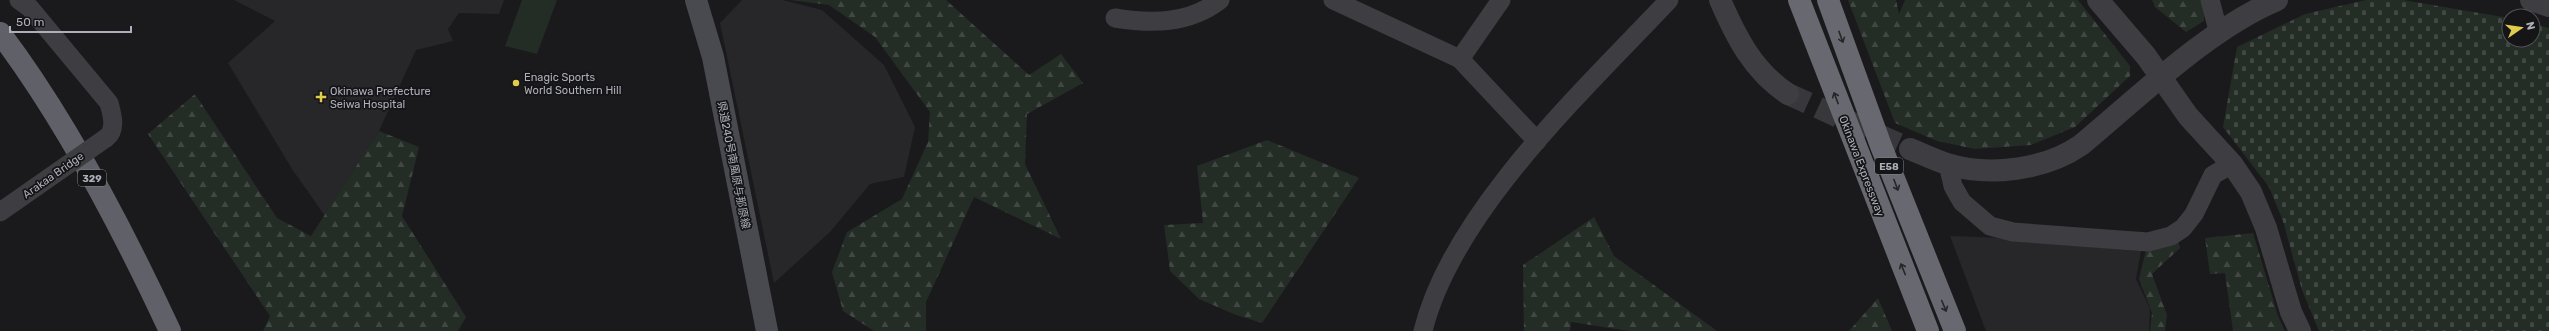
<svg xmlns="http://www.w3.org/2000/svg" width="2549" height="331" font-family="Rubik,'Noto Sans JP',sans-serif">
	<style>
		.built { fill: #272629 }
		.forest { fill: url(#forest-firs) }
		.cemetery { fill: url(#cemetery-stones) }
		.pitch { fill: #242c26 }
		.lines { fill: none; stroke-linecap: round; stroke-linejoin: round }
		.tertiary-tunnel { stroke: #38383c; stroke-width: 22; stroke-dasharray: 22 11; stroke-linecap: butt }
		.minor { stroke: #3d3d42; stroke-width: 19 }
		.tertiary { stroke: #3d3d42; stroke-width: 22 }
		.secondary { stroke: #494a50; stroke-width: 22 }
		.trunk { stroke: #606068; stroke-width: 22 }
		.motorway { stroke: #686871; stroke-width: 22 }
		.minor-bridge { stroke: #3d3d42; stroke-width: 19 }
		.oneway { stroke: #262629 }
		.poi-dot { fill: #e1cc4d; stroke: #151517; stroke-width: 1.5 }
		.labels { text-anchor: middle; stroke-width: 3.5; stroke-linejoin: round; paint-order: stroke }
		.shield { fill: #151517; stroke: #808189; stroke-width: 1 }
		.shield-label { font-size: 10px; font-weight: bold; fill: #aeafba }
		.poi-label { font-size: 11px; fill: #aeafba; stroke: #151517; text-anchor: start }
		.street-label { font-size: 11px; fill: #aeafba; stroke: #151517 }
	</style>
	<defs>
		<pattern id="forest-firs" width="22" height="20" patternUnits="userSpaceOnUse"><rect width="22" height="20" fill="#242c26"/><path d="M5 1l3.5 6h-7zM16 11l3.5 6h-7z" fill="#414843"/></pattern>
		<pattern id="cemetery-stones" width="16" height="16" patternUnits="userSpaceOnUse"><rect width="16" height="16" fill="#242c26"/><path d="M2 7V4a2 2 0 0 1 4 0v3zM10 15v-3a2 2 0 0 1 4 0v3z" fill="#414843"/></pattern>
	</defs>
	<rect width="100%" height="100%" fill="#1a1a1c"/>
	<!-- built -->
	<g class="built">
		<polygon points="234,0 504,0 499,14 459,13 448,29 453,41 416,50 379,131 325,216 292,169 228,63 275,21"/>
		<polygon points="742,0 782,0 822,10 884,65 915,127 904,177 870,184 830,232 774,283 720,23"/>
		<polygon points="1950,236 2061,240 2141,251 2136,279 2150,309 2149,331 1986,331"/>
	</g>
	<!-- forest -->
	<g class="forest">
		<polygon points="790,0 946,0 1029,75 1061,54 1083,83 1027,114 1025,164 1061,239 974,197 926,302 926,331 874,331 843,311 832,272 847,232 902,199 928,142 930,112 875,37 829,5"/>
		<polygon points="1848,0 1896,0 1899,14 1905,0 2078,0 2130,66 2130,76 2075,127 2031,145 1975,149 1937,141 1895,123"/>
		<polygon points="2152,0 2204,0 2204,21 2186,32 2155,7"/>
		<polygon points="195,94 277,218 311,236 379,131 419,147 402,216 466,317 458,331 263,331 270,316 148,134"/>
		<polygon points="1267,140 1359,178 1262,323 1236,315 1199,299 1170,271 1164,225 1203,223 1197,166"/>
		<polygon points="1594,217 1614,256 1717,331 1629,331 1571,322 1570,331 1524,331 1523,265"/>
		<polygon points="2253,233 2278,316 2285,331 2233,331 2225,273 2210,274 2205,238"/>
		<polygon points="2178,241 2180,248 2152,274 2167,315 2165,331 2150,331 2152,313 2139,279 2146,250"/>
		<polygon points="1878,298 1892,331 1849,331"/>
	</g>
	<!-- cemetery -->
	<polygon class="cemetery" points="2366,0 2403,0 2509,18 2509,40 2533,40 2533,24 2549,28 2549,331 2319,331 2302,290 2283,221 2269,187 2223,127 2237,47 2305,14"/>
	<!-- pitch -->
	<polygon class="pitch" points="522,0 557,0 537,54 505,46"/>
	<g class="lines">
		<!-- tertiary-tunnel -->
		<polyline class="tertiary-tunnel" points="1788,94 1910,149"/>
		<!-- minor -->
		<g class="minor">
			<path d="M19 0 30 8 109 103C112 114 117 130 106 138"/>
			<polyline points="1333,0 1460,59 1537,141"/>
			<polyline points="2210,0 2219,34"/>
			<path d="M1115 18C1152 24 1189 24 1220 0"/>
			<polyline points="1460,59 1501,0"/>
			<polyline points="1948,164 1953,186 1962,202 1990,226 2013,232 2148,242 2171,236 2183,228 2194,214 2213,175 2232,164"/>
			<path d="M1423 331C1452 212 1586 88 1669 0"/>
		</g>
		<!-- tertiary -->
		<g class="tertiary">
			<path d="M1720 0C1736 37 1753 71 1788 94"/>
			<polyline points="2098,0 2146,56 2188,116 2232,164 2251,192 2266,228 2291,312 2300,331"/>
			<polyline points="2531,0 2549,6"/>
			<path d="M1910 149C1922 154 1935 160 1947 164 1989 177 2045 170 2081 145 2139 97 2208 29 2277 0"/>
		</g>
		<!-- secondary -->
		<polyline class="secondary" points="696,0 713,57 767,331"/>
		<!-- trunk -->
		<path class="trunk" d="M0 33C66 120 124 232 170 331"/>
		<!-- motorway -->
		<g class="motorway">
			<polyline points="1799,0 1928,331"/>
			<polyline points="1828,0 1881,146 1955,331"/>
		</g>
		<!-- minor-bridge -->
		<polyline class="minor-bridge" points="0,212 106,138"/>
	</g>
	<!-- one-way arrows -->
	<defs><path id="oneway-shaft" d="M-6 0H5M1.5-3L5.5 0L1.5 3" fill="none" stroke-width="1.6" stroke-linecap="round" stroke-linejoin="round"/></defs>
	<g class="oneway">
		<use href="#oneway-shaft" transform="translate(1841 37) rotate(70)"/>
		<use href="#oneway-shaft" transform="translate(1836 98) rotate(-111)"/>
		<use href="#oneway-shaft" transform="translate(1896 185) rotate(69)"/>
		<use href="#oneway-shaft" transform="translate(1903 269) rotate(-112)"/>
		<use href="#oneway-shaft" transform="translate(1944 306) rotate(67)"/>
	</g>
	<!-- markers -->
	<g class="poi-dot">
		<circle cx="516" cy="83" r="4"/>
		<path d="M319 91h4v4h4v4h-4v4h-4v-4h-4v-4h4z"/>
	</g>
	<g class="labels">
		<!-- shield labels -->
		<g class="shield">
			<rect x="1875" y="158" width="28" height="16" rx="3"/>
			<rect x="78" y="170" width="28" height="16" rx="3"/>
		</g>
		<g class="shield-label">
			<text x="1889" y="170">E58</text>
			<text x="92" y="182">329</text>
		</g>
		<!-- poi labels -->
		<g class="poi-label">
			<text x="524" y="81">Enagic Sports<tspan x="524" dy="13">World Southern Hill</tspan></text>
			<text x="330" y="95">Okinawa Prefecture<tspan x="330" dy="13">Seiwa Hospital</tspan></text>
		</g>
		<!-- street labels -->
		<g class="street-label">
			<text transform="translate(734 165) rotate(79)" y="4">県道240号南風原与那原線</text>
			<text transform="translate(1862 166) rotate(69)" y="4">Okinawa Expressway</text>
			<text transform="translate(53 175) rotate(-35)" y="4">Arakaa Bridge</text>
		</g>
	</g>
	<!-- north arrow -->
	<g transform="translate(2521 28) rotate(77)"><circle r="19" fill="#151517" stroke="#525358"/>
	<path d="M0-3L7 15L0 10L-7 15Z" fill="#e1cc4d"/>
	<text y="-6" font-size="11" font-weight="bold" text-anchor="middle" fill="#aeafba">N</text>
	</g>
	<!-- scale -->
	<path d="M10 26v6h121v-6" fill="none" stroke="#aeafba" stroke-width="2"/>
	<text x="16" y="26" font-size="12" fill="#aeafba" stroke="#151517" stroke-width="3" paint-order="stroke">50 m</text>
</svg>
